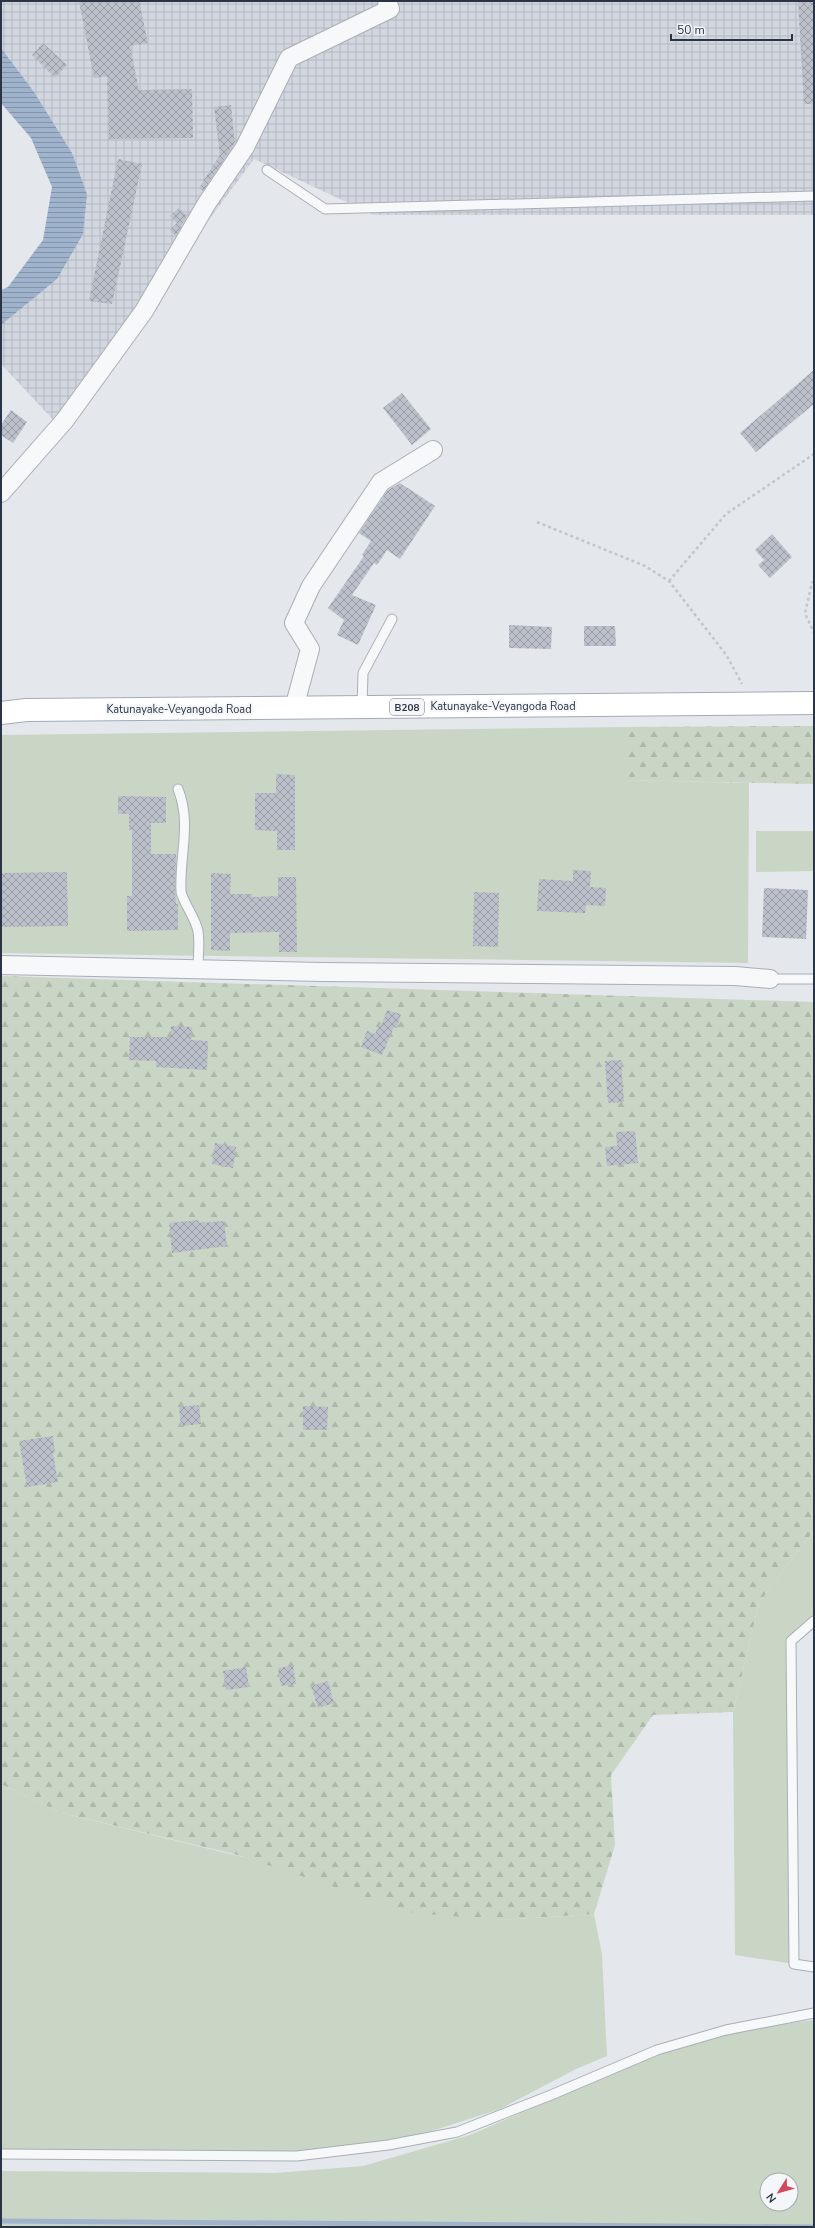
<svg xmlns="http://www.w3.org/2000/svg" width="815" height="2228" font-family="'Nunito Sans',sans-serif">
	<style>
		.industrial { fill: url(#industrial-grid) }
		.grass { fill: #c9d6c5; fill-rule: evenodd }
		.forest { fill: url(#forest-firs) }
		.water { fill: url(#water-rules) }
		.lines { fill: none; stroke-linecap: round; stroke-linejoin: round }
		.stream { stroke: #9fb4cc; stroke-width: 5 }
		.building { fill: url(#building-cross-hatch) }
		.lane-casing { stroke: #a9aeb7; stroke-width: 11 }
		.street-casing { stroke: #a9aeb7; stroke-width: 20 }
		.primary-casing { stroke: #a3abb8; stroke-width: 24 }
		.path { stroke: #c2c5cb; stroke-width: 2.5; stroke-dasharray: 3 3; stroke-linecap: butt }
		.lane { stroke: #f7f8fa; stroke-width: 9 }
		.street { stroke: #f7f8fa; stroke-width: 18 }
		.primary { stroke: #fff; stroke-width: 22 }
		.labels { text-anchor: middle; stroke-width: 4; stroke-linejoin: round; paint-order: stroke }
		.shield { fill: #f4f6f9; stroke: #676e7b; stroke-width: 1 }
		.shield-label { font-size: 10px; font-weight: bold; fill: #2b3445 }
		.street-label { font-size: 11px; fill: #2b3445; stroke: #f4f6f9 }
	</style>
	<defs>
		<pattern id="industrial-grid" width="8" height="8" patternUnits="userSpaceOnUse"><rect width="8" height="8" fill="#d2d6de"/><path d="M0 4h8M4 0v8" fill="none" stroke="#b4b8c0"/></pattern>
		<pattern id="forest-firs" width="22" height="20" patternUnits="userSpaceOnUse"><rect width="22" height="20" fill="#c9d6c5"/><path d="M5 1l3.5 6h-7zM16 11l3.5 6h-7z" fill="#adb8ab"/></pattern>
		<pattern id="water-rules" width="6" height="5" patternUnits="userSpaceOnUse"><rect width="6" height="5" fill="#9fb4cc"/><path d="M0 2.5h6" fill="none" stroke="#8293a7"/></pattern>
		<pattern id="building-cross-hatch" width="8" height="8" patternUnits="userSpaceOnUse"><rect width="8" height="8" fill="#bbc0ca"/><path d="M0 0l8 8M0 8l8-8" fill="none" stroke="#989da6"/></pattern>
	</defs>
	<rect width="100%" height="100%" fill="#e4e7ec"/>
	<!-- industrial -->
	<polygon class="industrial" points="1,1 814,1 814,215 374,215 254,159 57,424 1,364 1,309 87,194 1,54"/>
	<!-- grass -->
	<g class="grass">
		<polygon points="625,727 625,780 749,783 748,963 1,953 1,735"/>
		<polygon points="756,831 814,831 814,871 756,872"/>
		<polygon points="814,1530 814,1621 791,1642 794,1964 735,1955 733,1712 759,1603"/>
		<polygon points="1,1784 62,1813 502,1920 594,1914 602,1954 607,2056 576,2069 500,2109 438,2129 373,2147 298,2158 1,2157"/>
		<path d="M814 2020V2227H1V2171L275 2173 363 2166 470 2135 657 2054 732 2031ZM767 2180H791V2204H767Z"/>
	</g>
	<!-- forest -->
	<g class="forest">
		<polygon points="814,726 814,784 624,780 625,727"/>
		<polygon points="1,976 814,1002 814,1530 759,1603 733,1712 653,1715 611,1775 615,1845 594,1914 502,1920 414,1913 234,1854 62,1813 1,1784"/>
	</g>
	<!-- water -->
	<polygon class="water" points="1,48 34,92 72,153 87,194 83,234 57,279 1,325 1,290 8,287 43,240 52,187 31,138 1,103"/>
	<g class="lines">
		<!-- stream -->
		<polyline class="stream" points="1,2221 813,2227"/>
	</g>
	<!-- building -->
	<g class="building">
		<polygon points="79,1 139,1 148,43 130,46 139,90 192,89 193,138 109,139 107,76 94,78"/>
		<polygon points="798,1 814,1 814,104 804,104"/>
		<polygon points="43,43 67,65 55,78 32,55"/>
		<polygon points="231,105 235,143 203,191 199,188 220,155 214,107"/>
		<polygon points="118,159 142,164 112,304 89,301"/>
		<polygon points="179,208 186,215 189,212 176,236 170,230 177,223 170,216"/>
		<polygon points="814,370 814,404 756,452 740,433"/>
		<polygon points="402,393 431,429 412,445 383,408"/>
		<polygon points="11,410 27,422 13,443 1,435 1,425"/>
		<polygon points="400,483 435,506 400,559 387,550 377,565 374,563 352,595 376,605 358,645 337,635 344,620 328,608 364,556 362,555 371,541 359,533 388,490"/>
		<polygon points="772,534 792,557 770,578 758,565 764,560 755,550"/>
		<polygon points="509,625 552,627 551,649 509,648"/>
		<polygon points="584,626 615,626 616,646 584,646"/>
		<polygon points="276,774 295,775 295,850 277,850 277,831 255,830 255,793 276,793"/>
		<polygon points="118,796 166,797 166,823 151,823 151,854 176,854 175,892 176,904 178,904 178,930 127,931 127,896 132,896 132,830 129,830 129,814 118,814"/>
		<polygon points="573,870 591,871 590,887 606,888 605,906 586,905 585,913 537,911 539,879 573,881"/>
		<polygon points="67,872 68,926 1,927 1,873"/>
		<polygon points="211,873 231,874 230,894 252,894 252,897 278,896 278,877 296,877 297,952 279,952 279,932 230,933 230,951 211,950"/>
		<polygon points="764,888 808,890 806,939 762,937"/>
		<polygon points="474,892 499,893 498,947 473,946"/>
		<polygon points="387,1010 401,1014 397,1028 394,1027 382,1055 361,1047 367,1031 375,1034 380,1023 382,1024"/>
		<polygon points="171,1026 192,1027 191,1040 208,1041 207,1070 156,1067 156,1061 129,1060 130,1037 171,1037"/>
		<polygon points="621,1060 624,1102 608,1103 605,1061"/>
		<polygon points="635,1131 638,1163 607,1166 605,1147 617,1146 616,1132"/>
		<polygon points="215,1143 236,1147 233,1168 212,1164"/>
		<polygon points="199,1220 199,1223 224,1221 227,1246 172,1253 169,1223"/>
		<polygon points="199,1405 201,1424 181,1426 179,1407"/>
		<polygon points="303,1406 328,1407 327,1430 303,1430"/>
		<polygon points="53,1436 55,1453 53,1453 58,1482 27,1487 19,1441"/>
		<polygon points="293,1666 296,1684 281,1686 278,1668"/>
		<polygon points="246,1667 249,1687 226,1690 223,1671"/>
		<polygon points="328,1681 334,1703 318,1708 311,1686"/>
	</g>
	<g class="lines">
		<defs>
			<g id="lane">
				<polyline points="267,170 325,209 814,196"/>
				<polyline points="362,707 363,673 392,619"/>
				<path d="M178 789C192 824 179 856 181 892 185 906 195 917 198 931 200 943 198 957 198 969"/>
				<polyline points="770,979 814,979"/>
				<polyline points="814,1621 791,1641 794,1964 814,1967"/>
				<polyline points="1,2154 297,2156 388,2145 457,2132 551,2095 657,2050 726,2030 814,2013"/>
			</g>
			<g id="street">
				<polyline points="1,493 65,420 144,311 207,203 245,147 289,58 390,9 387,1"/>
				<polyline points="294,708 310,649 294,623 311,586 381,482 433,450"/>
				<polyline points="1,965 322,972 735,976 770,979"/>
			</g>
			<polyline id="primary" points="1,713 26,710 814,703"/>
		</defs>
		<!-- lane casing -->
		<use href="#lane" class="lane-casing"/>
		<!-- street casing -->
		<use href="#street" class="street-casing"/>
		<!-- primary casing -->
		<use href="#primary" class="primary-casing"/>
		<!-- path -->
		<g class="path">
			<polyline points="537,522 645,566 669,581 727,656 742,684"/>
			<polyline points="669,581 726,514 814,454"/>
			<polyline points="814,581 812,583 805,613 814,633"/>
		</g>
		<!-- lane -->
		<use href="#lane" class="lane"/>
		<!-- street -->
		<use href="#street" class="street"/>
		<!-- primary -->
		<use href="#primary" class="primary"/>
	</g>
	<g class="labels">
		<!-- shield labels -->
		<rect class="shield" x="390" y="699" width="34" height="16" rx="3"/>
		<g class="shield-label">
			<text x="407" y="711">B208</text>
		</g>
		<!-- street labels -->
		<g class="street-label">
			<text x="503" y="710">Katunayake-Veyangoda Road</text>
			<text x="179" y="713">Katunayake-Veyangoda Road</text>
		</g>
	</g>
	<!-- border -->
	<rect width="815" height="2228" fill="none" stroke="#2b3445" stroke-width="4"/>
	<!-- north arrow -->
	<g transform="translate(779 2192) rotate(233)"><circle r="19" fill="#f4f6f9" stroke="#a4a8b1"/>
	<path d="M0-3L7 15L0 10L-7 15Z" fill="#d1495b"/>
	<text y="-6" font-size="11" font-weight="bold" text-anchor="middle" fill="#2b3445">N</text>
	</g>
	<!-- scale -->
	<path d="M671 34v6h121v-6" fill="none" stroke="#2b3445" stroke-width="2"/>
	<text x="677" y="34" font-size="12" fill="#2b3445" stroke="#f4f6f9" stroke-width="3" paint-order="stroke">50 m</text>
</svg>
